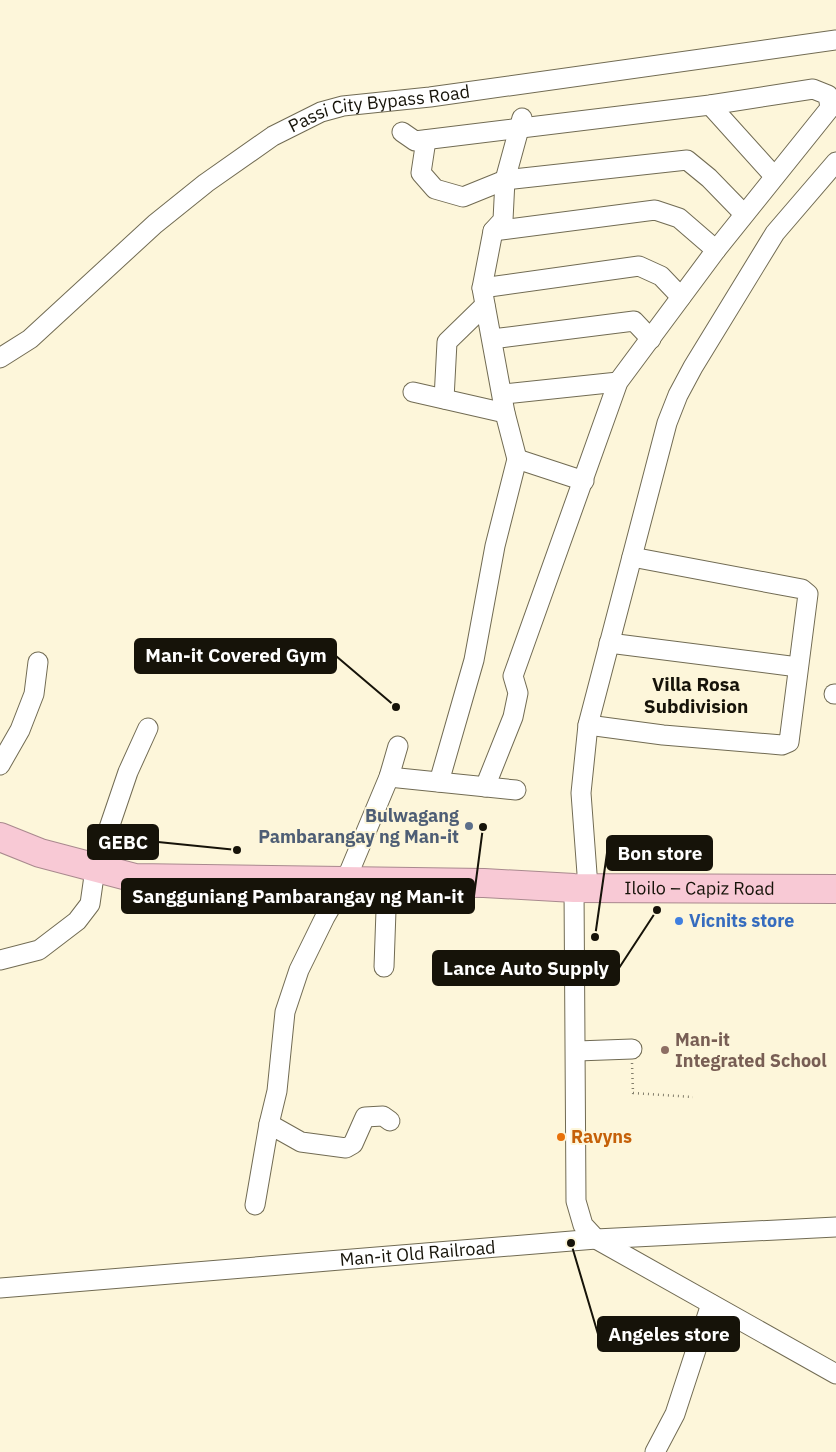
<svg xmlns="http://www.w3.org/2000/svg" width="836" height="1452" font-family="'IBM Plex Sans',sans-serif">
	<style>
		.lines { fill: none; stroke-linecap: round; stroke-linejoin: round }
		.minor-casing { stroke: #716b53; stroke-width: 21 }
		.highway-casing { stroke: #a9898e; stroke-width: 30 }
		.path { stroke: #817d6a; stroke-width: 2.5; stroke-dasharray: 1 4; stroke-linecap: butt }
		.minor { stroke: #fff; stroke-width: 19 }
		.highway { stroke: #f8c9d5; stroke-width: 28 }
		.service-dot { fill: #5c6f8a; stroke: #fdf6da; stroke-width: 2 }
		.shop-dot { fill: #3f7fe0; stroke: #fdf6da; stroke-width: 2 }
		.education-dot { fill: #8d6e63; stroke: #fdf6da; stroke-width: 2 }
		.food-dot { fill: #e8710a; stroke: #fdf6da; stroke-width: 2 }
		.labels { text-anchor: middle; stroke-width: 4; stroke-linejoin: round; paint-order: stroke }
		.street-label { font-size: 18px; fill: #161309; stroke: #fdf6da }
		.service-label { font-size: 18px; font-weight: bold; fill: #4e5e75; stroke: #fdf6da; text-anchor: end }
		.shop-label { font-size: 18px; font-weight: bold; fill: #366cbe; stroke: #fdf6da; text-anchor: start }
		.education-label { font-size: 18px; font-weight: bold; fill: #785e54; stroke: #fdf6da; text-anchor: start }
		.food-label { font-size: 18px; font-weight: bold; fill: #c56008; stroke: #fdf6da; text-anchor: start }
		.neighbourhood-label { font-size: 19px; font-weight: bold; fill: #161309; stroke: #fdf6da }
		.leader { fill: none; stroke: #161309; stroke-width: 2 }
		.callout-dot { fill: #161309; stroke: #fdf6da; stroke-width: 2 }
		.callout { fill: #161309; stroke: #161309; stroke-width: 2 }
		.callout-label { font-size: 19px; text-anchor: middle; font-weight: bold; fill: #fff }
	</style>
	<rect width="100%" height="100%" fill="#fdf6da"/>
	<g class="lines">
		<defs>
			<g id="minor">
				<polyline points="710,105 774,176"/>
				<polyline points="402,132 415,141 710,105 813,89 828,95 830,108 716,250 618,382 513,676 518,693 513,717 485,787"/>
				<polyline points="426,140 421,173 435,189 463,197 505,180 687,160 709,178 744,214"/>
				<polyline points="493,231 655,210 679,218 716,250"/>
				<polyline points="482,288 639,266 661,276 681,297"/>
				<polyline points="492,339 634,321 651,339"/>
				<path id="s1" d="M0 358 30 339 155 224 206 183 273 136 321 112 343 106 430 97 836 40"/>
				<polyline points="413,392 505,413"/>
				<polyline points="504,394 618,382"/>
				<polyline points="444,399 447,342 485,305"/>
				<polyline points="517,459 584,481"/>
				<polyline points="609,643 798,667"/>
				<polyline points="834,694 836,694"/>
				<polyline points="588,725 663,735 782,745 789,742 808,594 802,589 632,557"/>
				<polyline points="0,765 20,730 34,694 38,662"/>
				<polyline points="389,777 516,790"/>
				<polyline points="439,782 474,660 495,546 517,459 505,413 482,288 493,231 503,220 505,180 522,118"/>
				<polyline points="588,887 581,793 588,725 667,423 678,395 693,367 775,233 836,162"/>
				<polyline points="574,888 576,1201 583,1225 596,1239 836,1374"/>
				<polyline points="0,960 39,950 77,921 90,904 95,869 128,772 148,728"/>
				<polyline points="384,967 387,882"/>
				<polyline points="577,1051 632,1049"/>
				<polyline points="269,1124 301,1142 346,1148 353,1144 365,1117 383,1116 390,1121"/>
				<polyline points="255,1205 269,1124 277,1091 285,1012 299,970 325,917 345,882 389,777 398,746"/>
				<path id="s2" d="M0 1288 596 1239 836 1227"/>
				<polyline points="655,1452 675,1414 711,1304"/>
			</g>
			<g id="highway">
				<path id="s3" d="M0 837 40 853 135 878 484 883 574 888 836 889"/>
			</g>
		</defs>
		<!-- minor casing -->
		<use href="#minor" class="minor-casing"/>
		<!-- highway casing -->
		<use href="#highway" class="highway-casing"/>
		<!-- path -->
		<polyline class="path" points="632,1063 633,1093 693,1097"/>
		<!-- minor -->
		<use href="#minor" class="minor"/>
		<!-- highway -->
		<use href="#highway" class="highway"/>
	</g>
	<!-- markers -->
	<circle class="service-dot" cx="469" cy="826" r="5"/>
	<circle class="shop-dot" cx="679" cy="921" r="5"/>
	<circle class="education-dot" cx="665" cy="1050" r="5"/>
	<circle class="food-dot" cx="561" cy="1137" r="5"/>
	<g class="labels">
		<!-- street labels -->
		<g class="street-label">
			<text dy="6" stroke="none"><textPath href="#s1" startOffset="464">Passi City Bypass Road</textPath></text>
			<text dy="6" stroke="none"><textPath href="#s3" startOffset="706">Iloilo – Capiz Road</textPath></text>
			<text dy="6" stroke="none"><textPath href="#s2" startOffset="419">Man-it Old Railroad</textPath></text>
		</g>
		<!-- service labels -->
		<g class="service-label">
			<text x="459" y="822">Bulwagang<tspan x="459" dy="21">Pambarangay ng Man-it</tspan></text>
		</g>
		<!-- shop labels -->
		<g class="shop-label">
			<text x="689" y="927">Vicnits store</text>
		</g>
		<!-- education labels -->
		<g class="education-label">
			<text x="675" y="1046">Man-it<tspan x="675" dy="21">Integrated School</tspan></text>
		</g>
		<!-- food labels -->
		<g class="food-label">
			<text x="571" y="1143">Ravyns</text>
		</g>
		<!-- neighbourhood labels -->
		<g class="neighbourhood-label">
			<text x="696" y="691">Villa Rosa<tspan x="696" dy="22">Subdivision</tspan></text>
		</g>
	</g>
	<!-- callouts -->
	<path class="leader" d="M396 707L336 656M237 850L158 842M595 937L607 853M483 827L474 896M657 910L619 968M571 1243L598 1334"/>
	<g class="callout-dot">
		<circle cx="396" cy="707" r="5"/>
		<circle cx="237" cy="850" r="5"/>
		<circle cx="595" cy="937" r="5"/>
		<circle cx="483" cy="827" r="5"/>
		<circle cx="657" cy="910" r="5"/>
		<circle cx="571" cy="1243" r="5"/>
	</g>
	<g class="callout">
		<rect x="135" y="639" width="201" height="34" rx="5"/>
		<rect x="88" y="825" width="70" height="34" rx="5"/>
		<rect x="607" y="836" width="105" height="34" rx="5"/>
		<rect x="122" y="879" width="352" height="34" rx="5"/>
		<rect x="433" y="951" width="186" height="34" rx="5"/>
		<rect x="598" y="1317" width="141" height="34" rx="5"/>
	</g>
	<g class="callout-label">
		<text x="236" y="662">Man-it Covered Gym</text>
		<text x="123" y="849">GEBC</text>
		<text x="660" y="860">Bon store</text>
		<text x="298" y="903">Sangguniang Pambarangay ng Man-it</text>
		<text x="526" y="975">Lance Auto Supply</text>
		<text x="669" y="1341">Angeles store</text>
	</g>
</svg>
